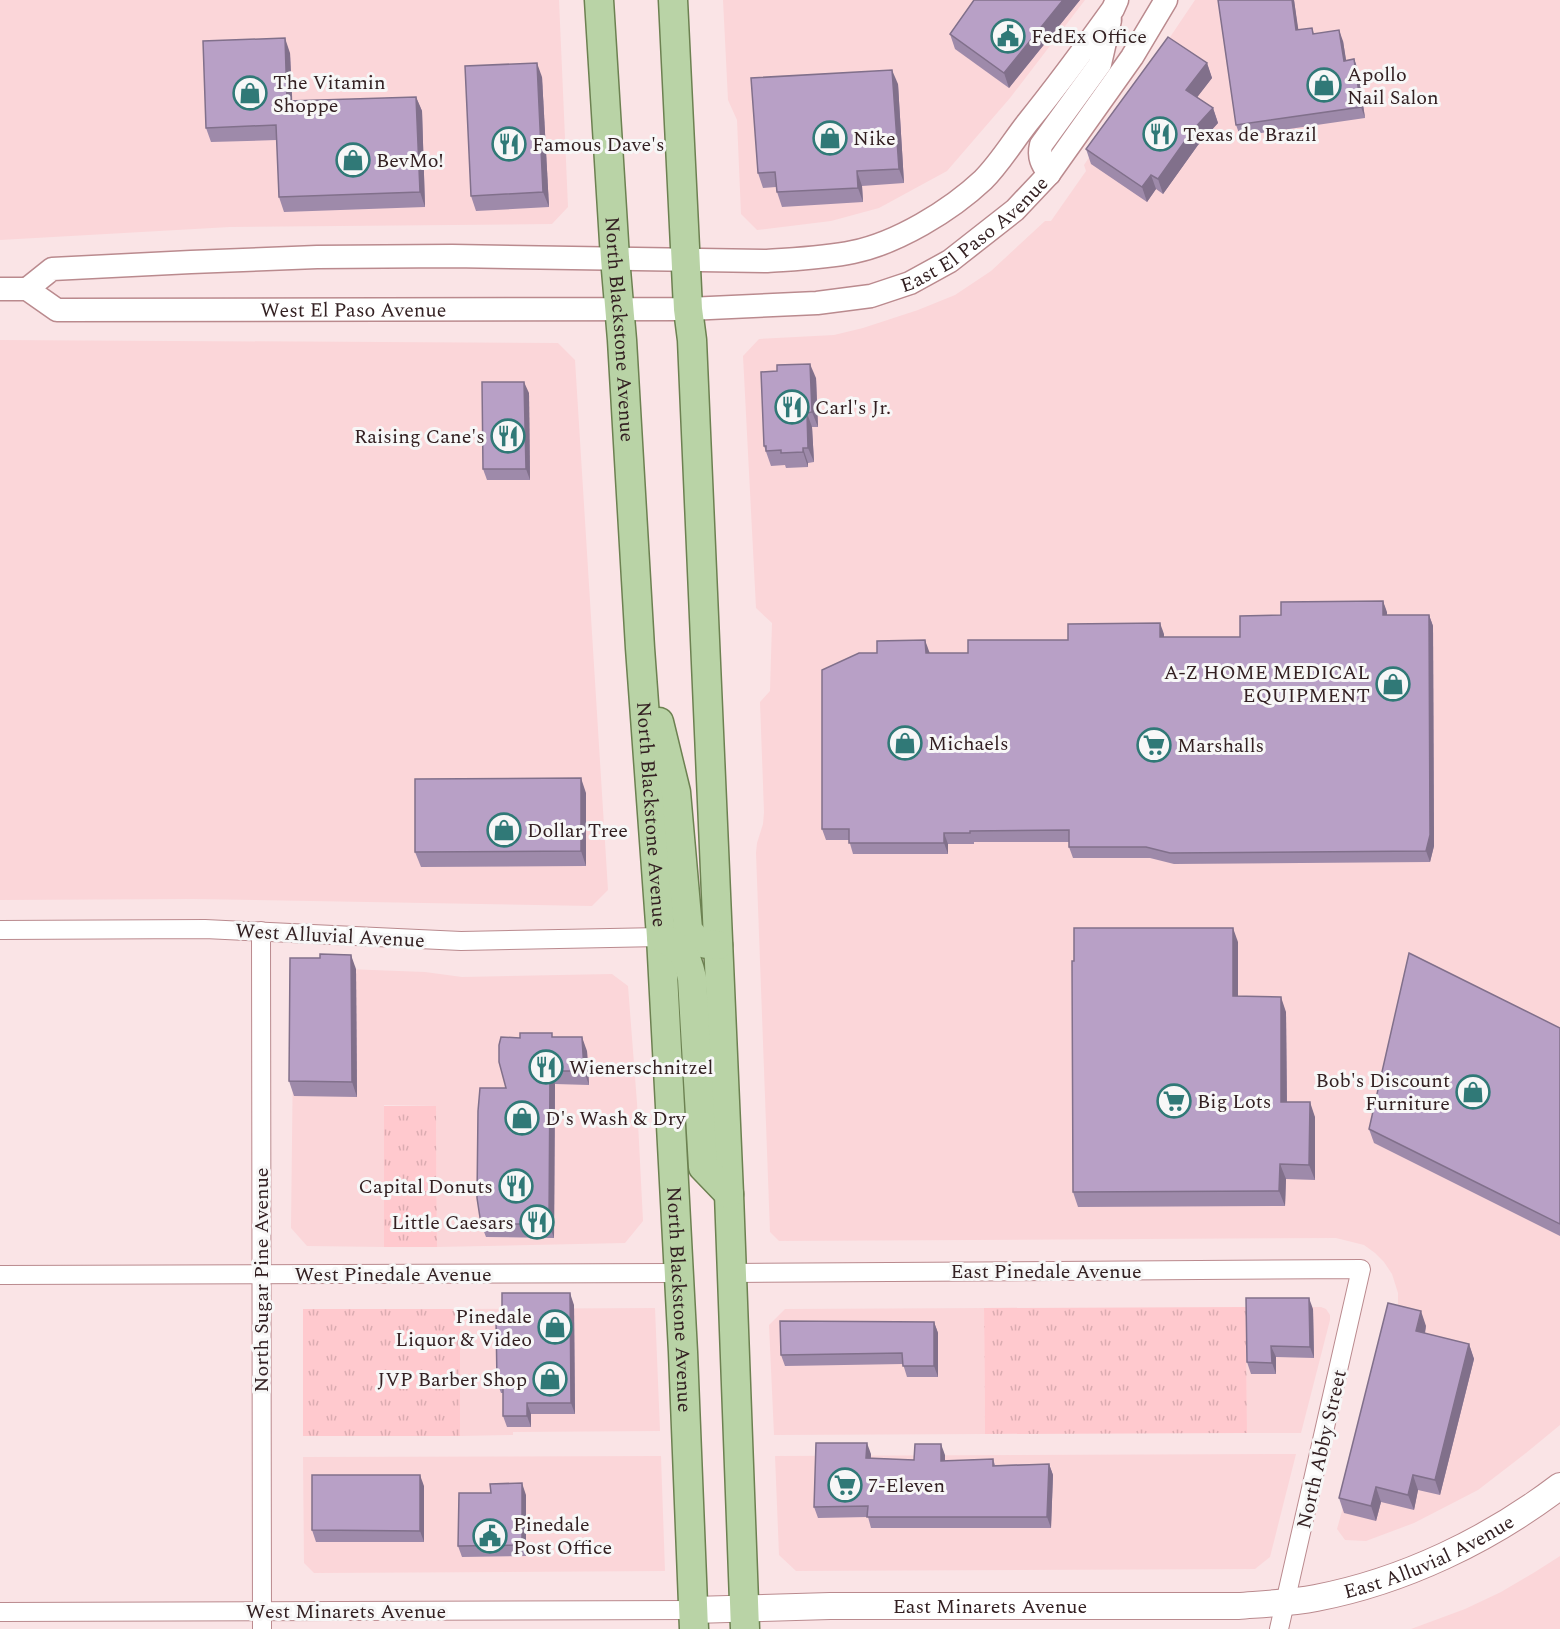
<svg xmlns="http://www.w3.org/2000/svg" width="1560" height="1629" font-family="Spectral,serif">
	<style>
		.built { fill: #fbd6d9 }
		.grass { fill: url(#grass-tufts) }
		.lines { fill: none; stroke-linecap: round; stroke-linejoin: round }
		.minor-casing { stroke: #ba8a8e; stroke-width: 20 }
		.tertiary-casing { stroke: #ba8a8e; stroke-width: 25 }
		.secondary-casing { stroke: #ba8a8e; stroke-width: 28 }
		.primary-casing { stroke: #6c8151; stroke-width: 31 }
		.minor { stroke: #fff; stroke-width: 18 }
		.tertiary { stroke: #fff; stroke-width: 22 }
		.secondary { stroke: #fff; stroke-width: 26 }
		.primary { stroke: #b9d3a6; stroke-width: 28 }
		.wall { fill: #9e8aaa }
		.shaded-wall { fill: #81708b }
		.building { fill: #b8a0c6; stroke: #81708b; stroke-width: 1.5 }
		.labels { text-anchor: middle; stroke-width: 6; stroke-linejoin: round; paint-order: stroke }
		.poi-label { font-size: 20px; fill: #332022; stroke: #f7f7f7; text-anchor: start }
		.street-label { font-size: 20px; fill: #332022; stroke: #f7f7f7 }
	</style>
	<defs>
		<pattern id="grass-tufts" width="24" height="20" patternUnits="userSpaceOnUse" patternTransform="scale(1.5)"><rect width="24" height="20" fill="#ffc9ce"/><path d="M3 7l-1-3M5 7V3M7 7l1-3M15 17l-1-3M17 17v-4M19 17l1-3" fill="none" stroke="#dbacb1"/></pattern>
	</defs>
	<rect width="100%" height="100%" fill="#fae4e6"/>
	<!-- built -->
	<g class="built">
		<polygon points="0,0 559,0 568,207 552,224 230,227 0,240"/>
		<polygon points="723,0 1085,0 1010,98 947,171 879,208 831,221 757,230 741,214 737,120 728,100"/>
		<polygon points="1195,0 1560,0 1560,1425 1526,1453 1478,1490 1414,1523 1366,1541 1345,1540 1337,1529 1397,1314 1398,1304 1398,1293 1392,1274 1384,1262 1375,1253 1364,1245 1336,1238 779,1241 770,1232 756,853 757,843 763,824 764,812 760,702 770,691 772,623 756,608 743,356 759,339 834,335 863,328 918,310 955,295 991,271 1045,221 1051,221 1086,171 1084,165"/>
		<polygon points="0,340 558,343 575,360 608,890 592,906 194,899 0,900"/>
		<polygon points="294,967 425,972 462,977 612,974 628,986 637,1103 643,1221 625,1243 437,1247 436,1106 384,1105 384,1247 307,1246 291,1228"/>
		<polygon points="1246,1307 1321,1307 1326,1309 1330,1315 1330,1320 1301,1433 1247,1433"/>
		<polygon points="655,1308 660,1431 513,1432 513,1435 460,1436 460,1309"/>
		<polygon points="984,1308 985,1434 774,1435 769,1325 785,1309"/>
		<polygon points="1296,1454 1270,1557 1255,1569 796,1571 779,1555 775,1456"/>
		<polygon points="661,1456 665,1571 314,1573 304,1563 303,1457"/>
		<polygon points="1560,1556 1560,1629 1411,1629 1465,1609 1501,1592 1535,1572"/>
	</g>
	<!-- grass -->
	<g class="grass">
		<polygon points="384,1106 436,1106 437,1247 384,1247"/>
		<polygon points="1246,1307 1247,1433 985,1434 984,1308"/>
		<rect x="303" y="1309" width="157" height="127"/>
	</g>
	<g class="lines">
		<defs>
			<g id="minor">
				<polyline points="0,930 205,929 461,941 661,937"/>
				<polyline points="261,931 262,1629"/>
				<polyline points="732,1273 1361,1269 1279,1629"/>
				<polyline points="0,1275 679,1273"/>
				<polyline points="0,1612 693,1610"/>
			</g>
			<g id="tertiary">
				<path d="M1049 174C1042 164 1038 157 1041 145L1100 64 1110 20"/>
				<path id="s1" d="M0 289H27L57 310 688 309 817 303 871 296 910 283 950 261 1015 210 1049 174 1132 57 1166 0"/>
				<path d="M27 289 52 269 191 262 317 257 452 256 767 261C795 259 825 258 853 252 897 243 950 211 983 180 1000 163 1013 141 1028 122 1057 86 1085 48 1113 9L1117 0"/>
			</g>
			<g id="secondary">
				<path id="s2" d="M693 1610 830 1606H1238C1264 1604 1290 1603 1316 1598 1404 1581 1489 1540 1560 1486"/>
			</g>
			<g id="primary">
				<path id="s3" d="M599 0 615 258 622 340 640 648 661 937 683 1352 694 1629"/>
				<polyline points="673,0 688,309 692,340 729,1194 745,1629"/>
				<path d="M659 722 676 792 688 929C697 944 702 944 718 945"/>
				<path d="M661 937C682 948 687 955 692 978L703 1167 729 1194"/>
			</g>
		</defs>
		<!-- minor casing -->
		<use href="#minor" class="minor-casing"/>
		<!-- tertiary casing -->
		<use href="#tertiary" class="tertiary-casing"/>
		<!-- secondary casing -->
		<use href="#secondary" class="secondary-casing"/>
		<!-- primary casing -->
		<use href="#primary" class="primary-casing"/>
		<!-- minor -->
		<use href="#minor" class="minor"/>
		<!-- tertiary -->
		<use href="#tertiary" class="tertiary"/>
		<!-- secondary -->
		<use href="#secondary" class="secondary"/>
		<!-- primary -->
		<use href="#primary" class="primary"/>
	</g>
	<!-- wall -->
	<g class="wall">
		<polygon points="974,0 1080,0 1009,88 955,49 950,34"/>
		<polygon points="1218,0 1294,0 1298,30 1312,28 1314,34 1343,41 1346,61 1354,59 1358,70 1365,118 1240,136 1236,125"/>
		<polygon points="290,53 292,101 416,97 422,111 425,207 284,212 279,197 277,140 211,142 206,128"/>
		<polygon points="1207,63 1212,78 1197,97 1213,108 1218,123 1198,145 1163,194 1156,189 1147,202 1091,164 1086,149"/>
		<polygon points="542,77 549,207 476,211 471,196"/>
		<polygon points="898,84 904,183 862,186 863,202 782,207 777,192 776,187 763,188 758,173"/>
		<polygon points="816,378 818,427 812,427 814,462 808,463 808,467 786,468 785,465 771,466 764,446"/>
		<polygon points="529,393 530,480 487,480 483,469"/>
		<polygon points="1383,601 1387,615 1429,615 1433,626 1434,846 1430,862 1174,864 1150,858 1073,858 1069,847 1069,842 974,842 974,844 948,844 948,854 853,854 849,840 826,840 822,829 929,651 930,653 968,653 1068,640 1164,634 1164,637 1240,637 1281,615"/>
		<polygon points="586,793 586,866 421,867 415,852"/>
		<polygon points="1238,942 1238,996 1286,1012 1287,1102 1315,1117 1315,1180 1286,1179 1285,1206 1078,1207 1073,1192"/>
		<polygon points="356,969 357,1097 294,1096 289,1081"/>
		<polygon points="1560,1028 1560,1236 1374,1143 1369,1129"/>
		<polygon points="553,1037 587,1051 589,1085 555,1084 554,1238 486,1237 481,1224 506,1088 520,1038"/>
		<polygon points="574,1305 575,1414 531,1414 531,1427 507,1427 503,1416 503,1393 501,1393 497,1382 502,1318"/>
		<polygon points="1313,1309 1314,1358 1276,1357 1276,1374 1251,1374 1247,1362"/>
		<polygon points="934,1322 938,1333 938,1377 907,1377 903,1364 785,1366 781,1355"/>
		<polygon points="1426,1326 1425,1334 1469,1344 1474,1359 1440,1495 1418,1490 1414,1510 1381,1502 1376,1521 1344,1513 1339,1498"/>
		<polygon points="871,1454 871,1458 914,1460 945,1455 945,1461 993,1459 995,1465 1049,1464 1053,1475 1051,1528 871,1528 868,1517 818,1518 814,1507"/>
		<polygon points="424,1486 424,1542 316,1542 312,1530"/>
		<polygon points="526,1495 526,1556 462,1557 458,1546"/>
	</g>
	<!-- shaded-wall -->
	<g class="shaded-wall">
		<polygon points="1063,0 1080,0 1009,88 1004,73"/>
		<polygon points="1292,0 1294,0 1300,41 1296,30"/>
		<polygon points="1339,30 1343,41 1348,72 1344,61"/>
		<polygon points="285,38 290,53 293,116 287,101"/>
		<polygon points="1354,59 1358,70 1365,118 1361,107"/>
		<polygon points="537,63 542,77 549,207 543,192"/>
		<polygon points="1207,63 1212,78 1192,104 1186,90"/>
		<polygon points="892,70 898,84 904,183 899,169"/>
		<polygon points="416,97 422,111 425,207 420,192"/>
		<polygon points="1213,108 1218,123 1198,145 1163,194 1158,179 1192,131"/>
		<polygon points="857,171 862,186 863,202 858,188"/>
		<polygon points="1151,175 1156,189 1147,202 1142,187"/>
		<polygon points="810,364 816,378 818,427 812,412"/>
		<polygon points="524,382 529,393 530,480 526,469"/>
		<polygon points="807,413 812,427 814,462 808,448"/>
		<polygon points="803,448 808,463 808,467 803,452"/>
		<polygon points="1383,601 1387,612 1387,626 1383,615"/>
		<polygon points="1429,615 1433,626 1434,846 1430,862 1426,851"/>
		<polygon points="1160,623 1164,634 1164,648 1160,637"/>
		<polygon points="925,640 929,651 930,664 926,653"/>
		<polygon points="581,778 586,793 586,866 581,851"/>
		<polygon points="944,833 948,844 948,854 944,843"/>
		<polygon points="1233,928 1238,942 1238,1011 1233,996"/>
		<polygon points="351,955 356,969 357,1097 352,1082"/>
		<polygon points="1281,997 1286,1012 1287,1117 1281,1102"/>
		<polygon points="582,1037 587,1051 589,1085 584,1071"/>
		<polygon points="550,1071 555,1084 554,1238 549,1224"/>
		<polygon points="1310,1102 1315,1117 1315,1180 1309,1165"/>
		<polygon points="1280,1164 1286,1179 1285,1206 1279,1191"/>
		<polygon points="570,1293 574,1305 575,1414 571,1403"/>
		<polygon points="1309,1298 1313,1309 1314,1358 1310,1347"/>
		<polygon points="1421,1311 1426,1326 1422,1346 1416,1331"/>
		<polygon points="934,1322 938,1333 938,1377 934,1366"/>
		<polygon points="1469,1344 1474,1359 1440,1495 1435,1480"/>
		<polygon points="1271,1346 1276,1357 1276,1374 1272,1363"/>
		<polygon points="527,1403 531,1414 531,1427 527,1416"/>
		<polygon points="867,1443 871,1454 870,1469 866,1458"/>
		<polygon points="941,1444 945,1455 945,1472 941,1461"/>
		<polygon points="1049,1464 1053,1475 1051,1528 1047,1517"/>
		<polygon points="420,1475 424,1486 424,1542 420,1531"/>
		<polygon points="1413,1475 1418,1490 1414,1510 1408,1495"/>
		<polygon points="522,1483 526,1495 526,1556 522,1545"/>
		<polygon points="1376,1487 1381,1502 1376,1521 1371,1506"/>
	</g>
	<!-- building -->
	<g class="building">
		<polygon points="974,0 1063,0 1004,73 950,34"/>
		<polygon points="1218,0 1292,0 1296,30 1312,28 1313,34 1339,30 1344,61 1354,59 1361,107 1236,125"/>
		<polygon points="1168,37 1207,63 1186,90 1213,108 1192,131 1158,179 1151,175 1142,187 1086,149"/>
		<polygon points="285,38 287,101 416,97 420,192 279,197 276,125 206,128 203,41"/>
		<polygon points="537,63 543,192 471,196 465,66"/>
		<polygon points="892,70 899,169 857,171 858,188 777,192 775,172 758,173 751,78"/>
		<polygon points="810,364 812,412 807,413 808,448 803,448 803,452 781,453 781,450 766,451 766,446 764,446 761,372 777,371 777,365"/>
		<polygon points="482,382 524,382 526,469 483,469"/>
		<polygon points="1383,601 1383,615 1429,615 1430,835 1426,851 1170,853 1146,847 1069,847 1069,830 970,831 970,833 944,833 944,843 849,843 849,829 822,829 822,670 859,653 877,653 877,641 925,640 926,653 968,653 968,640 1068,640 1068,624 1160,623 1160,637 1240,637 1240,616 1281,615 1281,602"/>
		<polygon points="581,778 581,851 415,852 415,779"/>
		<polygon points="1074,928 1233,928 1233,996 1281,997 1281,1102 1310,1102 1309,1165 1280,1164 1279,1191 1073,1192 1072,961 1074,961"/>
		<polygon points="1409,953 1560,1028 1560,1224 1369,1129"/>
		<polygon points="320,954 351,955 352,1082 289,1081 290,958 320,958"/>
		<polygon points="520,1033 552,1033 552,1037 582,1037 584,1071 550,1071 549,1224 481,1224 477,1198 478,1111 480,1088 506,1088 499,1062 499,1045 501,1037 520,1038"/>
		<polygon points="502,1293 570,1293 571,1403 527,1403 527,1416 503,1416 503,1382 497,1382 496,1318 502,1318"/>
		<polygon points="1246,1298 1309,1298 1310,1347 1271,1346 1272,1363 1247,1362"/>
		<polygon points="1388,1303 1421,1311 1416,1331 1469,1344 1435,1480 1413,1475 1408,1495 1376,1487 1371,1506 1339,1498"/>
		<polygon points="780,1321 934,1322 934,1366 903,1366 902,1353 781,1355"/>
		<polygon points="816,1443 867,1443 866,1458 914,1460 915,1444 941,1444 941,1461 993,1459 993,1466 1049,1464 1047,1517 867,1517 868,1506 814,1507"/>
		<polygon points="312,1475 420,1475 420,1531 312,1530"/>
		<polygon points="522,1483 522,1545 458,1546 459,1493 491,1493 490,1484"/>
	</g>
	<!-- icons -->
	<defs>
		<symbol id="civic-ring" viewBox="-11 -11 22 22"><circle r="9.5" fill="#f7f7f7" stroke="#307977" stroke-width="1.5"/><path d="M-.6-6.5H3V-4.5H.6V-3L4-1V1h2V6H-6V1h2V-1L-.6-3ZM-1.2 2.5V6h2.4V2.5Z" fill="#307977"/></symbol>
		<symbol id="shop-ring" viewBox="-11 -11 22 22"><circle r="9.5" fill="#f7f7f7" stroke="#307977" stroke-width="1.5"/><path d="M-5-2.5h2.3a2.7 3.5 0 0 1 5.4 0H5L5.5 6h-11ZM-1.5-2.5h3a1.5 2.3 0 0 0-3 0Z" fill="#307977"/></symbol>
		<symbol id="restaurant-ring" viewBox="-11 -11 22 22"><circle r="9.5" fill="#f7f7f7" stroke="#307977" stroke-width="1.5"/><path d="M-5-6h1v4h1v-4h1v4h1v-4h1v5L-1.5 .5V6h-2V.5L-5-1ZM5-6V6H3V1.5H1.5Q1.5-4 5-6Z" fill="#307977"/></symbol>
		<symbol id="supermarket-ring" viewBox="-11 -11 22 22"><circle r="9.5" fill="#f7f7f7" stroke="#307977" stroke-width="1.5"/><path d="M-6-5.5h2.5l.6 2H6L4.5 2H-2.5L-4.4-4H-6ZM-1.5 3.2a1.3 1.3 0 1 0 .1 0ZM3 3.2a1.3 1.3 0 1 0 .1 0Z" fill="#307977"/></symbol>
	</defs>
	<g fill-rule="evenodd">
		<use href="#civic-ring" x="989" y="17" width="38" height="38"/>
		<use href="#shop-ring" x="1305" y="66" width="38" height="38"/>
		<use href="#shop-ring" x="231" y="74" width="38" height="38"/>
		<use href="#restaurant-ring" x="1141" y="115" width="38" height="38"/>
		<use href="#shop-ring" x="811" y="119" width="38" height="38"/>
		<use href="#restaurant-ring" x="490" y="125" width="38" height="38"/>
		<use href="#shop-ring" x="334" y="141" width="38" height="38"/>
		<use href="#restaurant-ring" x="773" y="388" width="38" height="38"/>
		<use href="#restaurant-ring" x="489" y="417" width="38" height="38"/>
		<use href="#shop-ring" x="1374" y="665" width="38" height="38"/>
		<use href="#shop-ring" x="886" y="724" width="38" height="38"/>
		<use href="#supermarket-ring" x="1135" y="726" width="38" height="38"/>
		<use href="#shop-ring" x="485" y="811" width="38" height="38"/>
		<use href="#restaurant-ring" x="527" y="1048" width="38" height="38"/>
		<use href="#shop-ring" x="1454" y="1073" width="38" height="38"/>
		<use href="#supermarket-ring" x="1155" y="1082" width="38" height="38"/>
		<use href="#shop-ring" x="503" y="1099" width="38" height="38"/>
		<use href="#restaurant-ring" x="497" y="1167" width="38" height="38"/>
		<use href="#restaurant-ring" x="518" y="1203" width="38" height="38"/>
		<use href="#shop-ring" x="536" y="1308" width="38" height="38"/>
		<use href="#shop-ring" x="531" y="1360" width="38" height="38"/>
		<use href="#supermarket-ring" x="826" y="1466" width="38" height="38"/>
		<use href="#civic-ring" x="471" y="1517" width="38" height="38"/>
	</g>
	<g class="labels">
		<!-- poi labels -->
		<g class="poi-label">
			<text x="1031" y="43">FedEx Office</text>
			<text x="1347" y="81">Apollo<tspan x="1347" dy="23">Nail Salon</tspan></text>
			<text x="273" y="89">The Vitamin<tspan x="273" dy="23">Shoppe</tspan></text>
			<text x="1183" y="141">Texas de Brazil</text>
			<text x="853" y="145">Nike</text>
			<text x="532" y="151">Famous Dave's</text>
			<text x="376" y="167">BevMo!</text>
			<text x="815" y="414">Carl's Jr.</text>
			<text x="485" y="443" text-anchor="end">Raising Cane's</text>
			<text x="1370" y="679" text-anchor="end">A-Z HOME MEDICAL<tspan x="1370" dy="23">EQUIPMENT</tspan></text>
			<text x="928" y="750">Michaels</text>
			<text x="1177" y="752">Marshalls</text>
			<text x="527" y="837">Dollar Tree</text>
			<text x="569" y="1074">Wienerschnitzel</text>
			<text x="1450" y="1087" text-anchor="end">Bob's Discount<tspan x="1450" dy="23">Furniture</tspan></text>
			<text x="1197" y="1108">Big Lots</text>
			<text x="545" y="1125">D's Wash &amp; Dry</text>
			<text x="493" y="1193" text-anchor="end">Capital Donuts</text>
			<text x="514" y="1229" text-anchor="end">Little Caesars</text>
			<text x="532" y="1323" text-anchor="end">Pinedale<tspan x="532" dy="23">Liquor &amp; Video</tspan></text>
			<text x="527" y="1386" text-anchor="end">JVP Barber Shop</text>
			<text x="868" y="1492">7-Eleven</text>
			<text x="513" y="1531">Pinedale<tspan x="513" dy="23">Post Office</tspan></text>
		</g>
		<!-- street labels -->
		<g class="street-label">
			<text dy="7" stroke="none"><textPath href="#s1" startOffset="1000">East El Paso Avenue</textPath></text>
			<text dy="7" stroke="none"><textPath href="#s1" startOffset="360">West El Paso Avenue</textPath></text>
			<text dy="7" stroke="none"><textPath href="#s3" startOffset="330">North Blackstone Avenue</textPath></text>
			<text dy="7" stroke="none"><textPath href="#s3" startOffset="816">North Blackstone Avenue</textPath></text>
			<text transform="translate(330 935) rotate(3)" y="7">West Alluvial Avenue</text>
			<text x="1046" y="1278">East Pinedale Avenue</text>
			<text x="393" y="1281">West Pinedale Avenue</text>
			<text transform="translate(261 1280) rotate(-90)" y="7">North Sugar Pine Avenue</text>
			<text dy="7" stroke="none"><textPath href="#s3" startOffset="1302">North Blackstone Avenue</textPath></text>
			<text transform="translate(1321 1449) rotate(-77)" y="7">North Abby Street</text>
			<text dy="7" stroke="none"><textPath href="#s2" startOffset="744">East Alluvial Avenue</textPath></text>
			<text dy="7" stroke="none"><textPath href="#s2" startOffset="297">East Minarets Avenue</textPath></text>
			<text x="346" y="1618">West Minarets Avenue</text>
		</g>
	</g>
</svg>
